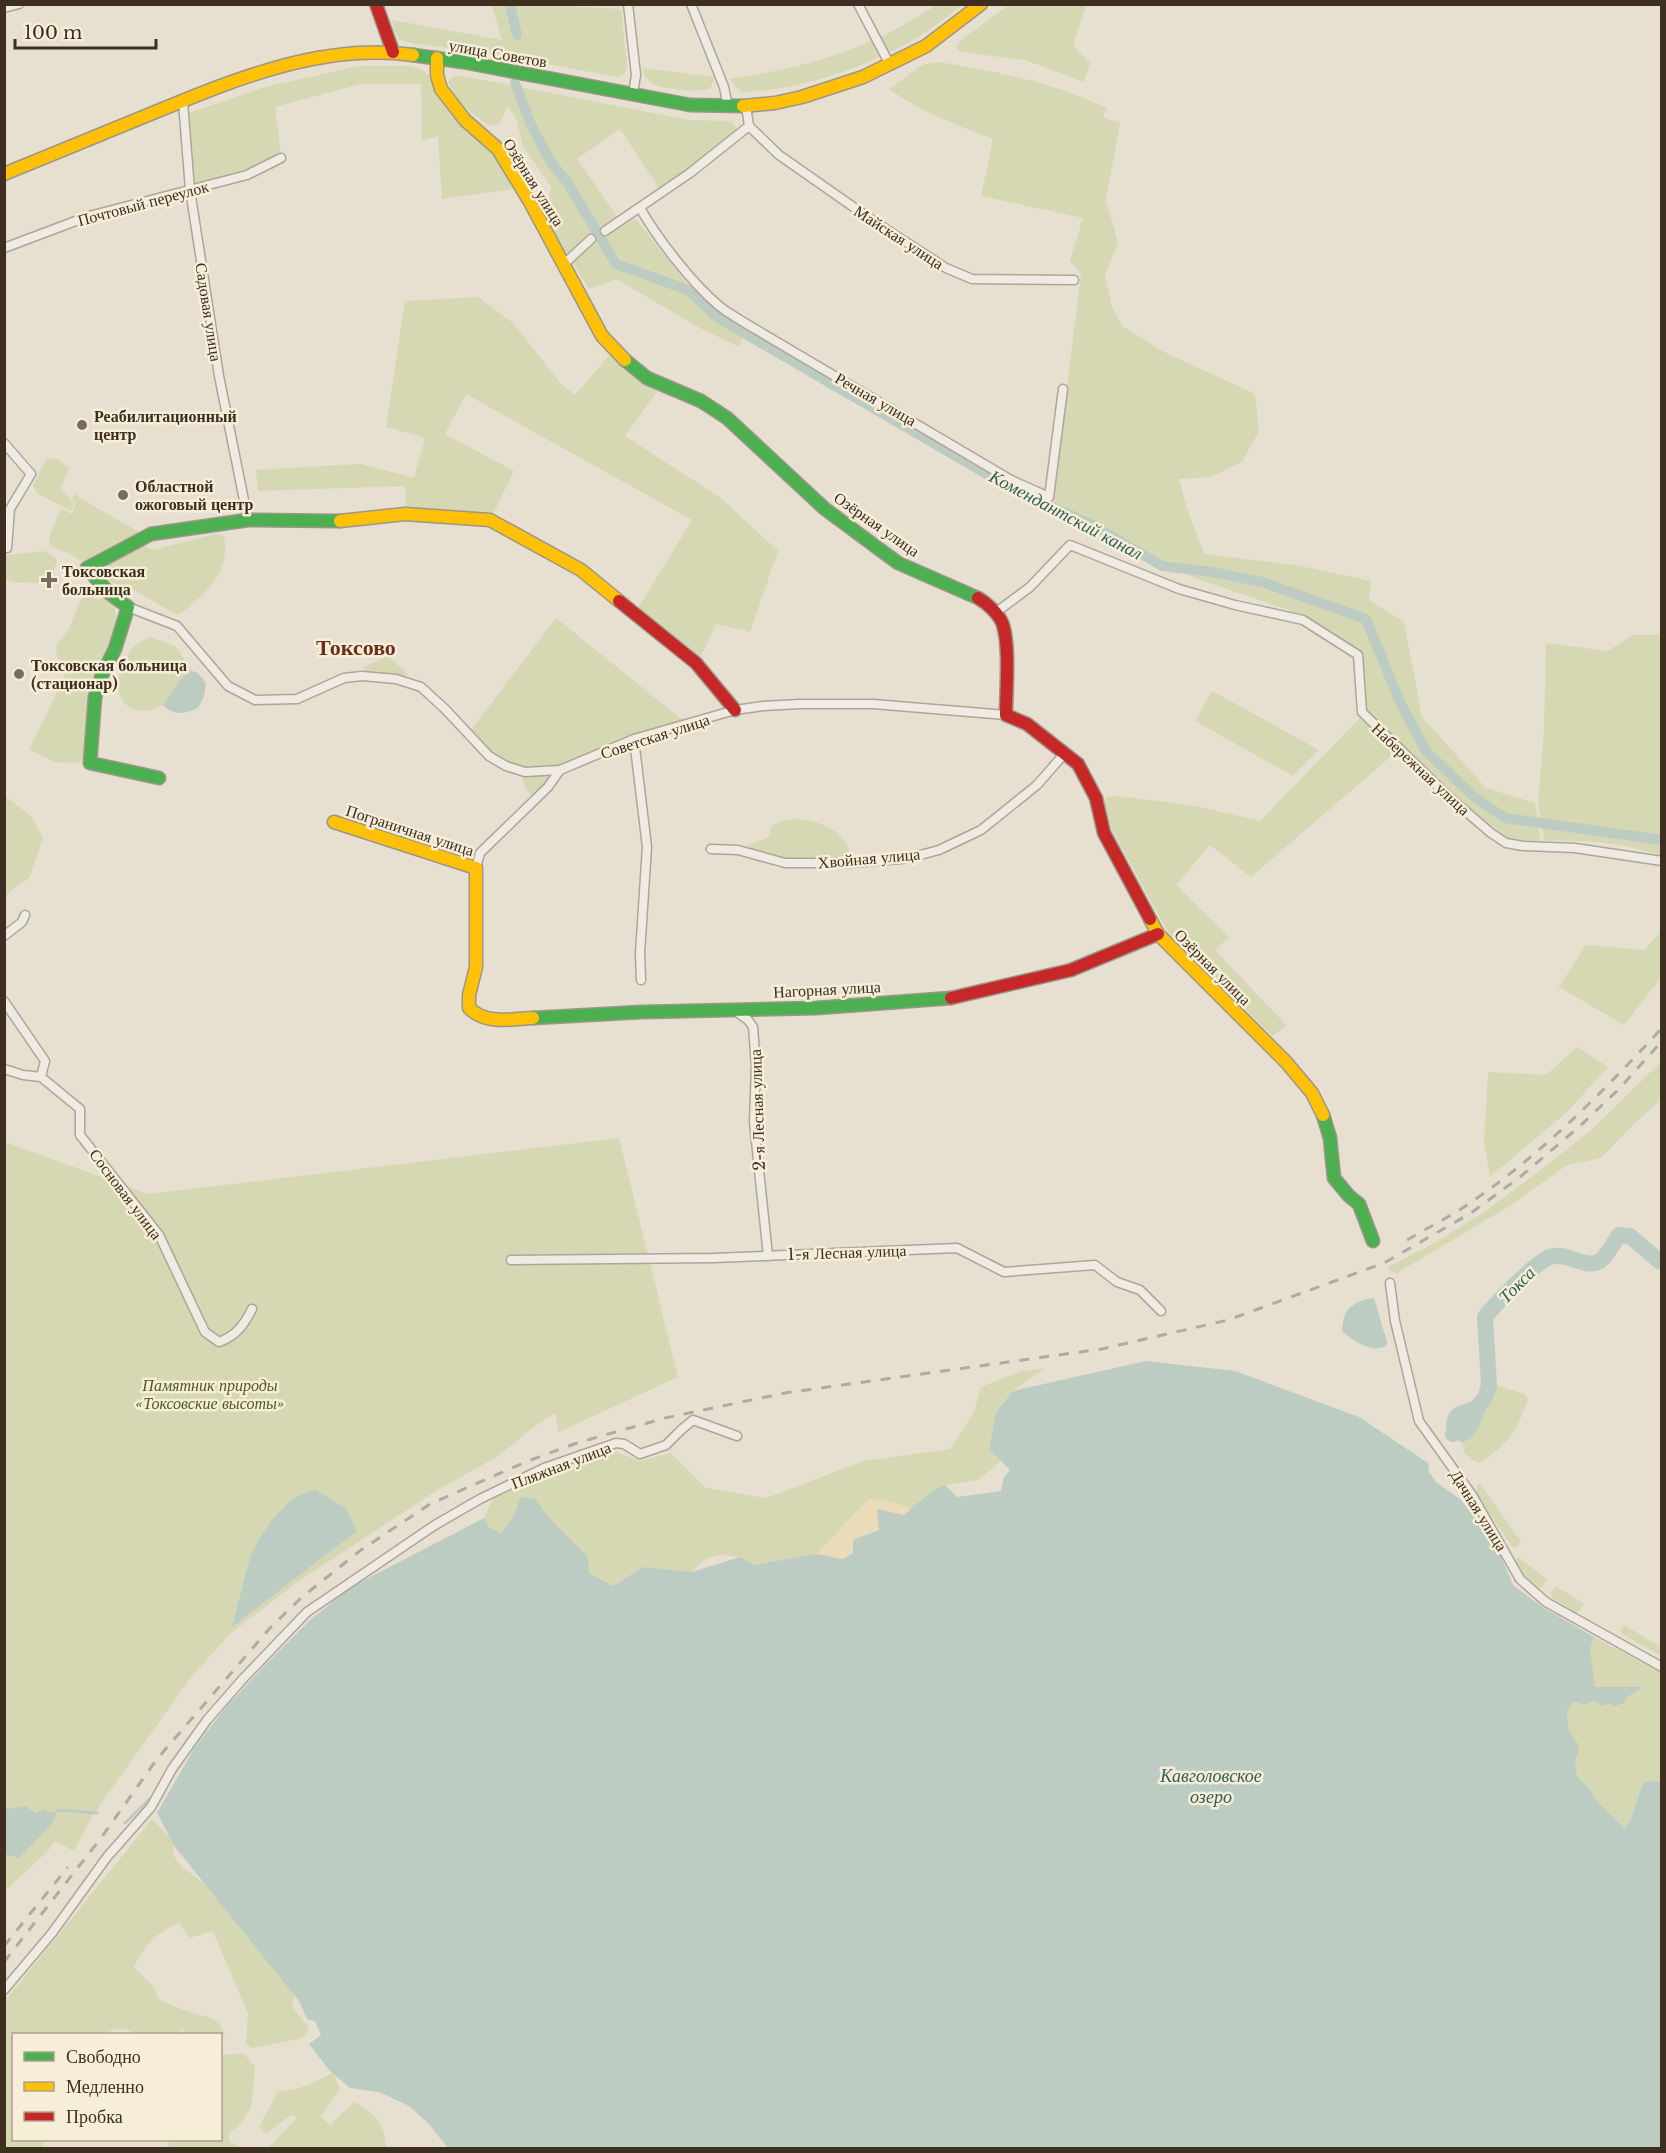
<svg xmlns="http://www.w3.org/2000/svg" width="1666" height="2153" font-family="'Libre Baskerville',serif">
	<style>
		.green { fill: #d6d7b3 }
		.sand { fill: #eadcb9 }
		.water { fill: #bcccc2 }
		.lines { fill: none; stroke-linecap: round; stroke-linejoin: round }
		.stream { stroke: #bcccc2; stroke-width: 3 }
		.canal { stroke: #bcccc2; stroke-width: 10 }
		.river { stroke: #bcccc2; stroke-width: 16 }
		.street-casing { stroke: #ada599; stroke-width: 11 }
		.fast-casing { stroke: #9c958a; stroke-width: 15 }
		.slow-casing { stroke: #9c958a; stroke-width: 15 }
		.jam-casing { stroke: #9c958a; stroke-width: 15 }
		.street { stroke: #efebe3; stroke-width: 8 }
		.fast { stroke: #4caf50; stroke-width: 12 }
		.slow { stroke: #ffc107; stroke-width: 12 }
		.jam { stroke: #c62828; stroke-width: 12 }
		.rail { stroke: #afaaa2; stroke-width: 3; stroke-dasharray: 10 10; stroke-linecap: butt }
		.poi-dot { fill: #786c5e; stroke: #f7eed8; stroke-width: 2 }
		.labels { text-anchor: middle; stroke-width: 5; stroke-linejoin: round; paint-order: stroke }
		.street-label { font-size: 16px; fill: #3d2e20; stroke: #f7eed8 }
		.poi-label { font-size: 16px; font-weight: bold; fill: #3d2e20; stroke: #f7eed8; text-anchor: start }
		.park-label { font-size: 16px; font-style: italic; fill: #4d5a26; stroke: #f7eed8 }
		.water-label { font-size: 18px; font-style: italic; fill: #2f5d5a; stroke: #f7eed8 }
		.district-label { font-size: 22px; font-weight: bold; fill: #6b2e1e; stroke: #f7eed8 }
	</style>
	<rect width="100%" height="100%" fill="#e7e0d1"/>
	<!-- green -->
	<g class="green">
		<polygon points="528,4 621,9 627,66 624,74 618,77 475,51 416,44 400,40 394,30 392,20 502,40 492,5"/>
		<path d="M936 5H961C910 53 811 91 741 92L729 79C808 67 869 50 936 5Z"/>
		<polygon points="1009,5 1086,5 1073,46 1090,63 1084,82 1025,60 961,52 956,47 960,41"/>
		<path d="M938 62C996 71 1053 82 1107 108L1103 117 1120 123 1106 200 1118 243 1105 275 1112 307 1122 326 1162 351 1255 394 1259 431 1242 462 1211 477 1179 479 1187 508 1204 554 1296 565 1371 581 1369 600 1404 622 1422 717 1486 788 1535 803 1540 841 1508 838 1451 793 1366 711 1361 652 1306 616 1195 578 1052 512 1081 274 1070 261 1083 218 981 196 993 139C956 125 921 112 889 89L922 65Z"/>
		<path d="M359 66H410L423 70 431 78 436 92 452 116 494 154 513 189 442 199 438 136 422 141 421 84H361L275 107 282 164C255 180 226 185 196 193L189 113 265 87Z"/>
		<path d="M642 68 715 77 710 89C696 92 666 90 653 84 646 80 644 75 642 68Z"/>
		<path d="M457 75 690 120 731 121 737 129 688 169 659 188 620 129 577 159 623 225 635 218 716 320 744 335 739 347 700 328 616 279 589 289 546 221 551 187 523 146 516 117 507 107 500 123 490 126C473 114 454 102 448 81Z"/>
		<polygon points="478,297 513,323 561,384 575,395 613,351 660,387 625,436 721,498 778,551 750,632 716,624 701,657 638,608 692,520 466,394 445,434 514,471 492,516 406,509 405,486 258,491 256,470 361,464 414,478 425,438 386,427 405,301"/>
		<polygon points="56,458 69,468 61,489 74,503 71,511 38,494 33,486 46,459"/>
		<polygon points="76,494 80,498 141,533 119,542 84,563 68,553 49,546 51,532 61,508 72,514 76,503 72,498"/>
		<path d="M215 534 224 536C232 572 204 596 178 615 164 608 150 599 136 591 125 585 106 585 100 571L121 555 143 546 154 550Z"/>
		<polygon points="44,551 55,557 57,562 53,571 42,575 37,583 12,582 5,578 5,555"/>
		<polygon points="85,595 98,600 105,597 114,606 117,622 91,732 81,763 55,762 29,750 68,669 57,657 56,645 68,631 80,601"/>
		<path d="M556 618 684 721 602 746 559 766 563 772 552 790 540 802C527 795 520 781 523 767L491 754 471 730Z"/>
		<path d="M1633 635H1661V856C1628 843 1581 839 1545 841L1538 803 1544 730 1546 643 1608 651Z"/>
		<path d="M151 637 175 646 192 671C177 677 173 693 163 705 158 707 150 711 145 711 102 711 116 646 151 637Z"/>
		<polygon points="388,656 408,674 405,677 395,674 365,672 364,667"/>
		<polygon points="1212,691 1319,750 1293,776 1195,721"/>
		<polygon points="1360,718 1396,752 1251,877 1210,845 1176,885 1229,937 1215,950 1287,1026 1272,1036 1168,932 1113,832 1106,808 1105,797 1118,796 1196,806 1260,821"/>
		<polygon points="5,796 30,815 43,837 30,877 9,892 5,898"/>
		<path d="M799 819C821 822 837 828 849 848L845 856C813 866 776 860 746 846L769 837 771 826 785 820Z"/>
		<polygon points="1661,932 1661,978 1624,1025 1559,987 1586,945 1644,950"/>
		<polygon points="1577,1047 1608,1067 1567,1112 1490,1177 1484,1143 1488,1072 1546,1075"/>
		<polygon points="1661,1062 1661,1100 1632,1126 1601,1158 1567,1165 1511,1205 1397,1273 1390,1271 1388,1267 1436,1242 1481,1214 1525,1182 1589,1132"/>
		<polygon points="619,1138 678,1377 559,1432 555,1413 535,1426 498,1456 436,1491 296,1583 230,1634 191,1677 93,1815 74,1851 55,1841 48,1851 5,1891 5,1142 148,1194"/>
		<path d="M1045 1368 1013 1391 996 1412 989 1448 1001 1461 978 1480 945 1485 932 1491 913 1509 891 1502 870 1499 816 1554 754 1565C731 1552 710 1549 692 1572L643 1567 613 1586 589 1573 533 1498 520 1497 514 1516 501 1533 489 1527 484 1518 493 1498 611 1450 641 1461 671 1453 706 1488 766 1498 864 1461 950 1449 974 1412 981 1387 1021 1371Z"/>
		<path d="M1492 1384 1525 1394 1528 1399C1517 1432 1509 1443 1480 1463L1472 1460 1464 1453 1463 1443C1482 1431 1479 1421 1489 1404L1485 1398 1489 1385Z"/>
		<polygon points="1479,1483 1521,1541 1517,1547 1513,1548 1475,1493"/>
		<polygon points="1518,1557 1547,1579 1544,1586 1539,1588 1523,1574 1515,1564"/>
		<polygon points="1556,1586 1584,1604 1580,1611 1575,1612 1552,1597 1551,1592"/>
		<polygon points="1624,1625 1661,1647 1661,1656 1622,1634 1620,1631"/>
		<path d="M1594 1637 1661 1673V1782L1653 1780 1640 1788 1636 1805 1625 1829 1594 1798 1590 1789 1577 1776 1572 1738 1568 1726 1567 1709 1574 1702 1586 1705 1594 1700C1616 1704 1624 1699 1642 1688H1594L1590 1650Z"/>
		<path d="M152 1819 173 1841 174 1856 181 1866 205 1884 299 1979 292 2007 309 2027 304 2036 299 2039 252 2048 246 2044 248 2014 213 1931 190 1938 179 1923C158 1931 143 1946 134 1967L153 1986 160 2000C171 2005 182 2010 194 2013 210 2018 217 2017 225 2034L221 2039 220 2034H186L183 2028 178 2034H137L123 2028 98 2034H14V2140H43V2148H5V2001Z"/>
		<path d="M243 2053 255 2067C252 2099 256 2114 228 2134L230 2142 242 2148H167L170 2140H220L221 2055Z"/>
		<path d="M333 2073 340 2089 321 2116 330 2125 354 2102C376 2113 385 2124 386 2148H268L298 2117 291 2115 266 2134 259 2127 278 2091C299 2091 315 2082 333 2073Z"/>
	</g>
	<!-- sand -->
	<path class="sand" d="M870 1499 891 1502 913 1509 879 1530 853 1540V1553L843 1559 816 1554C835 1537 850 1516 870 1499Z"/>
	<!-- water -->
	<g class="water">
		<path d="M192 671 198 673 206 683 204 697 198 708C186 714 173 716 163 705 173 693 177 677 192 671Z"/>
		<path d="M1374 1298 1387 1342 1386 1346C1371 1353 1354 1342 1342 1331 1343 1308 1352 1302 1374 1298Z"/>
		<path d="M1146 1361 1235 1371 1359 1417 1428 1463 1429 1472 1436 1482 1461 1500 1497 1546 1513 1585 1544 1608 1594 1637 1590 1650 1595 1687H1643L1626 1698 1624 1703 1615 1706 1609 1703 1602 1706 1594 1700 1586 1705 1574 1702 1567 1710C1568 1722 1567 1734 1577 1742L1579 1751 1575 1759 1577 1776 1590 1789 1594 1798 1625 1829C1629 1822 1633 1814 1635 1807 1642 1790 1638 1776 1661 1782V2148H448L428 2123 409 2106 379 2092 350 2088 329 2070 309 2044 321 2035 315 2021 307 2019 299 2001 175 1847 157 1813 195 1747 226 1707 266 1664 309 1621 351 1587 484 1518 489 1527 501 1533 514 1516 520 1497 534 1498 549 1518 588 1557 589 1573 613 1586 643 1567 692 1572 740 1557 754 1565 816 1554 843 1559 853 1553V1540L879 1530 877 1509 904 1515 932 1491 945 1485 957 1497 1001 1491 1004 1477 1010 1470 989 1449 996 1412 1013 1391Z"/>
		<path d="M1489 1385 1485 1398 1489 1404C1479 1421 1482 1431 1463 1443L1456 1439 1446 1428C1447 1402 1461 1409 1474 1399 1480 1395 1483 1389 1489 1385Z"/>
		<polygon points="315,1489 347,1510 357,1531 232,1627 251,1554 261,1536 273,1518 292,1499"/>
		<polygon points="4,1805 9,1809 25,1806 36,1813 43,1809 52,1813 58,1810 51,1825 19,1858 5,1854"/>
	</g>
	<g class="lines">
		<!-- stream -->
		<g class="stream">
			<polyline points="58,1810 97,1813"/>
			<polyline points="125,1823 154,1795"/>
		</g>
		<!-- canal -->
		<g class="canal">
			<polyline points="510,4 517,35"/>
			<polyline points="515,83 531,125 551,162 567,182 616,264 688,290 718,318 1014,490 1093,525 1162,566 1212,572 1262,582 1366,619 1400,702 1426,751 1473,796 1505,818 1662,840"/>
		</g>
		<!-- river -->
		<path class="river" d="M1453 1434 1485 1398 1489 1385 1485 1317C1495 1304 1537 1261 1550 1257 1567 1251 1585 1270 1600 1261 1608 1255 1613 1243 1619 1235L1630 1236 1659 1261"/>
		<defs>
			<g id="street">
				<polyline points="628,4 636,75 633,94"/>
				<polyline points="691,4 724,87 728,107"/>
				<polyline points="858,4 890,65"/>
				<polyline points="4,8 19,4"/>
				<polyline points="183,102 190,190 219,376 248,520"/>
				<polyline points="749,126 779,155 872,220 946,268 972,279 1074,280"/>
				<path d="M640 208C658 239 691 282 718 305 726 312 736 317 745 323L1011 480 1049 497 1063 389"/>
				<polyline points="605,231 690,173 749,126 746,106"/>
				<polyline points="4,248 89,216 247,175 281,158"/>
				<polyline points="564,264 591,239"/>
				<polyline points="4,443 31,474 10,509 7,548"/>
				<polyline points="128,607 177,626 228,686 255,700 297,699 344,678 362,676 396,679 421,687 445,709 489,756 506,766 525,772 560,770 634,739 735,710 763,706 800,704 873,704 1006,715"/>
				<polyline points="995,613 1030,587 1070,545 1179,589 1235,605 1303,620 1358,655 1362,712 1449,797 1491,833 1506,843 1523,846 1575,848 1662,861"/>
				<polyline points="634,739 647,847 640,953 641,980"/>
				<polyline points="711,849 738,850 785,863 849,863 901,859 924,854 939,850 981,830 1037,785 1065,753"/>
				<polyline points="476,868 480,853 548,787 560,770"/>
				<polyline points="4,936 22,922 25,915"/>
				<polyline points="4,1001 45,1061 41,1077"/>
				<polyline points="734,1010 748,1020 753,1027 756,1066 754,1122 768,1256"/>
				<path d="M4 1069 23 1075 41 1077 80 1109V1135L159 1235 205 1332 219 1342C236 1336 244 1325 252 1309"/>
				<polyline points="511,1260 713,1258 957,1248 1004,1272 1095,1265 1117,1282 1140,1290 1161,1311"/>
				<polyline points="1390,1283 1395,1321 1419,1421 1472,1495 1520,1579 1546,1602 1662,1667"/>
				<polyline points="4,1990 52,1933 107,1857 151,1807 172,1769 207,1720 241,1681 307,1612 435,1525 480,1499 544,1468 616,1443 624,1444 640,1454 666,1445 681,1430 693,1420 737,1436"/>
			</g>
			<g id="fast">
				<polyline points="413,55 463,62 690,105 743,106"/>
				<polyline points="625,360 647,378 701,401 727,418 825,509 898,563 978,598"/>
				<polyline points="159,778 90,763 95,697 102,675 115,649 128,607 109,593 87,568 151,534 248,520 340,521"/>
				<polyline points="533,1018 642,1012 817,1008 951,998"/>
				<polyline points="1323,1115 1330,1138 1334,1178 1349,1196 1359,1204 1373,1241"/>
			</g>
			<g id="slow">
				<polyline points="437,58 437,75 441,89 465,120 498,149 530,202 602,336 625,360"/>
				<polyline points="743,106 775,103 802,97 863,77 926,46 981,4"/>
				<path d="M4 174C52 154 100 135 148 115 231 81 321 42 413 55"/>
				<polyline points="340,521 405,514 490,520 581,570 619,601"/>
				<path d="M334 822 476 868V967L469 995V1008C486 1025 511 1019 533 1018"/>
				<polyline points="1150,919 1158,934 1286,1062 1312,1093 1323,1115"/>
			</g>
			<g id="jam">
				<polyline points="376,4 393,52"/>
				<path d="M978 598C987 603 1000 615 1003 625 1010 648 1006 690 1006 715L1027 724 1078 764 1096 798 1104 833 1150 919"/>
				<polyline points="619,601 696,663 735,710"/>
				<polyline points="951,998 1071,970 1158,934"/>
			</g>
		</defs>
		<!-- street casing -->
		<use href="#street" class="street-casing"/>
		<!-- fast casing -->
		<use href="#fast" class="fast-casing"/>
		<!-- slow casing -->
		<use href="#slow" class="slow-casing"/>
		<!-- jam casing -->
		<use href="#jam" class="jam-casing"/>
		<!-- street -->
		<use href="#street" class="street"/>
		<!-- fast -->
		<use href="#fast" class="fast"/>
		<!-- slow -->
		<use href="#slow" class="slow"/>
		<!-- jam -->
		<use href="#jam" class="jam"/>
		<!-- rail -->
		<g class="rail">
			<path d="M1407 1240C1427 1228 1448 1218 1467 1205 1540 1156 1603 1092 1662 1028"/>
			<polyline points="4,1946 68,1867"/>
			<polyline points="4,1962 101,1838 157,1759 270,1628 301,1598 361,1550 430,1504 528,1461 577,1443 665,1418 785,1393 1102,1349 1228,1320 1384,1263 1471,1213 1520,1177 1579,1127 1619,1089 1662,1041"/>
		</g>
	</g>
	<!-- markers -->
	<g class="poi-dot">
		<circle cx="82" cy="425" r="6"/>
		<circle cx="123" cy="495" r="6"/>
		<path d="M46 571h6v6h6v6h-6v6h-6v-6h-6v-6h6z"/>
		<circle cx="19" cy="674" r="6"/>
	</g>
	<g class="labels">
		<!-- street labels -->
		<g class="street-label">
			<text transform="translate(498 53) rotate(10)" y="6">улица Советов</text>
			<text transform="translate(534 182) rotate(58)" y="6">Озёрная улица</text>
			<text transform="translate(143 203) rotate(-15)" y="6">Почтовый переулок</text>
			<text transform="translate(899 237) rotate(33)" y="6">Майская улица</text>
			<text transform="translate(209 312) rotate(81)" y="6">Садовая улица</text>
			<text transform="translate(876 399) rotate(30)" y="6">Речная улица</text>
			<text transform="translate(877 524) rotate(35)" y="6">Озёрная улица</text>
			<text transform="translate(655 736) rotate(-18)" y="6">Советская улица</text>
			<text transform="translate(1421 769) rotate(43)" y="6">Набережная улица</text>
			<text transform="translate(410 830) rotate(18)" y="6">Пограничная улица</text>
			<text transform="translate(869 858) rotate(-5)" y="6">Хвойная улица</text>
			<text transform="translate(1213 967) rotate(45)" y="6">Озёрная улица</text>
			<text transform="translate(827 989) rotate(-3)" y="6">Нагорная улица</text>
			<text transform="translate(757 1110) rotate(-92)" y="6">2-я Лесная улица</text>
			<text transform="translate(126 1194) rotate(53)" y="6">Сосновая улица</text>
			<text transform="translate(847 1252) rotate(-2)" y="6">1-я Лесная улица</text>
			<text transform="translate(561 1465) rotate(-21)" y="6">Пляжная улица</text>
			<text transform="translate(1479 1510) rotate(58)" y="6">Дачная улица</text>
		</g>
		<!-- poi labels -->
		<g class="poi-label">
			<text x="94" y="422">Реабилитационный<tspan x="94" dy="18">центр</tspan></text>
			<text x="135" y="492">Областной<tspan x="135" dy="18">ожоговый центр</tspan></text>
			<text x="62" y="577">Токсовская<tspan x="62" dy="18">больница</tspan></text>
			<text x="31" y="671">Токсовская больница<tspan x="31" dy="18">(стационар)</tspan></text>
		</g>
		<!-- park labels -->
		<g class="park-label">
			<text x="210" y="1391">Памятник природы<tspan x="210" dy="18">«Токсовские высоты»</tspan></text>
		</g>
		<!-- water labels -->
		<g class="water-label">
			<text transform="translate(1066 515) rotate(28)" y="6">Комендантский канал</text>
			<text transform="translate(1517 1285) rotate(-45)" y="6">Токса</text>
			<text x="1211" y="1782">Кавголовское<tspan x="1211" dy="21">озеро</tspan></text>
		</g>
		<!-- district labels -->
		<g class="district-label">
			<text x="356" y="655">Токсово</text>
		</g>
	</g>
	<!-- border -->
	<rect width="1666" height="2153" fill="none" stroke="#3d2e20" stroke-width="12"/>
	<!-- legend -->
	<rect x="12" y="2033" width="210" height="108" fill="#f7eed8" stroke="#ada18e" stroke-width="1.5"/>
	<rect x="24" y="2052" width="30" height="9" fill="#4caf50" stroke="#ada18e" stroke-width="1.5"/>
	<text x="66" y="2063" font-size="18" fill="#3d2e20">Свободно</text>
	<rect x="24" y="2082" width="30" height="9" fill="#ffc107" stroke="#ada18e" stroke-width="1.5"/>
	<text x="66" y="2093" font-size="18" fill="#3d2e20">Медленно</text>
	<rect x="24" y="2112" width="30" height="9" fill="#c62828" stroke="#ada18e" stroke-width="1.5"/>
	<text x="66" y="2123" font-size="18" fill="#3d2e20">Пробка</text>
	<!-- scale -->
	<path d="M15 39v9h141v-9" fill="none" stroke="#3d2e20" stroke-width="3"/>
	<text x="24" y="39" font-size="18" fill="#3d2e20" stroke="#f7eed8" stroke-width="4.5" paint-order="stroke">100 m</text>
</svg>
